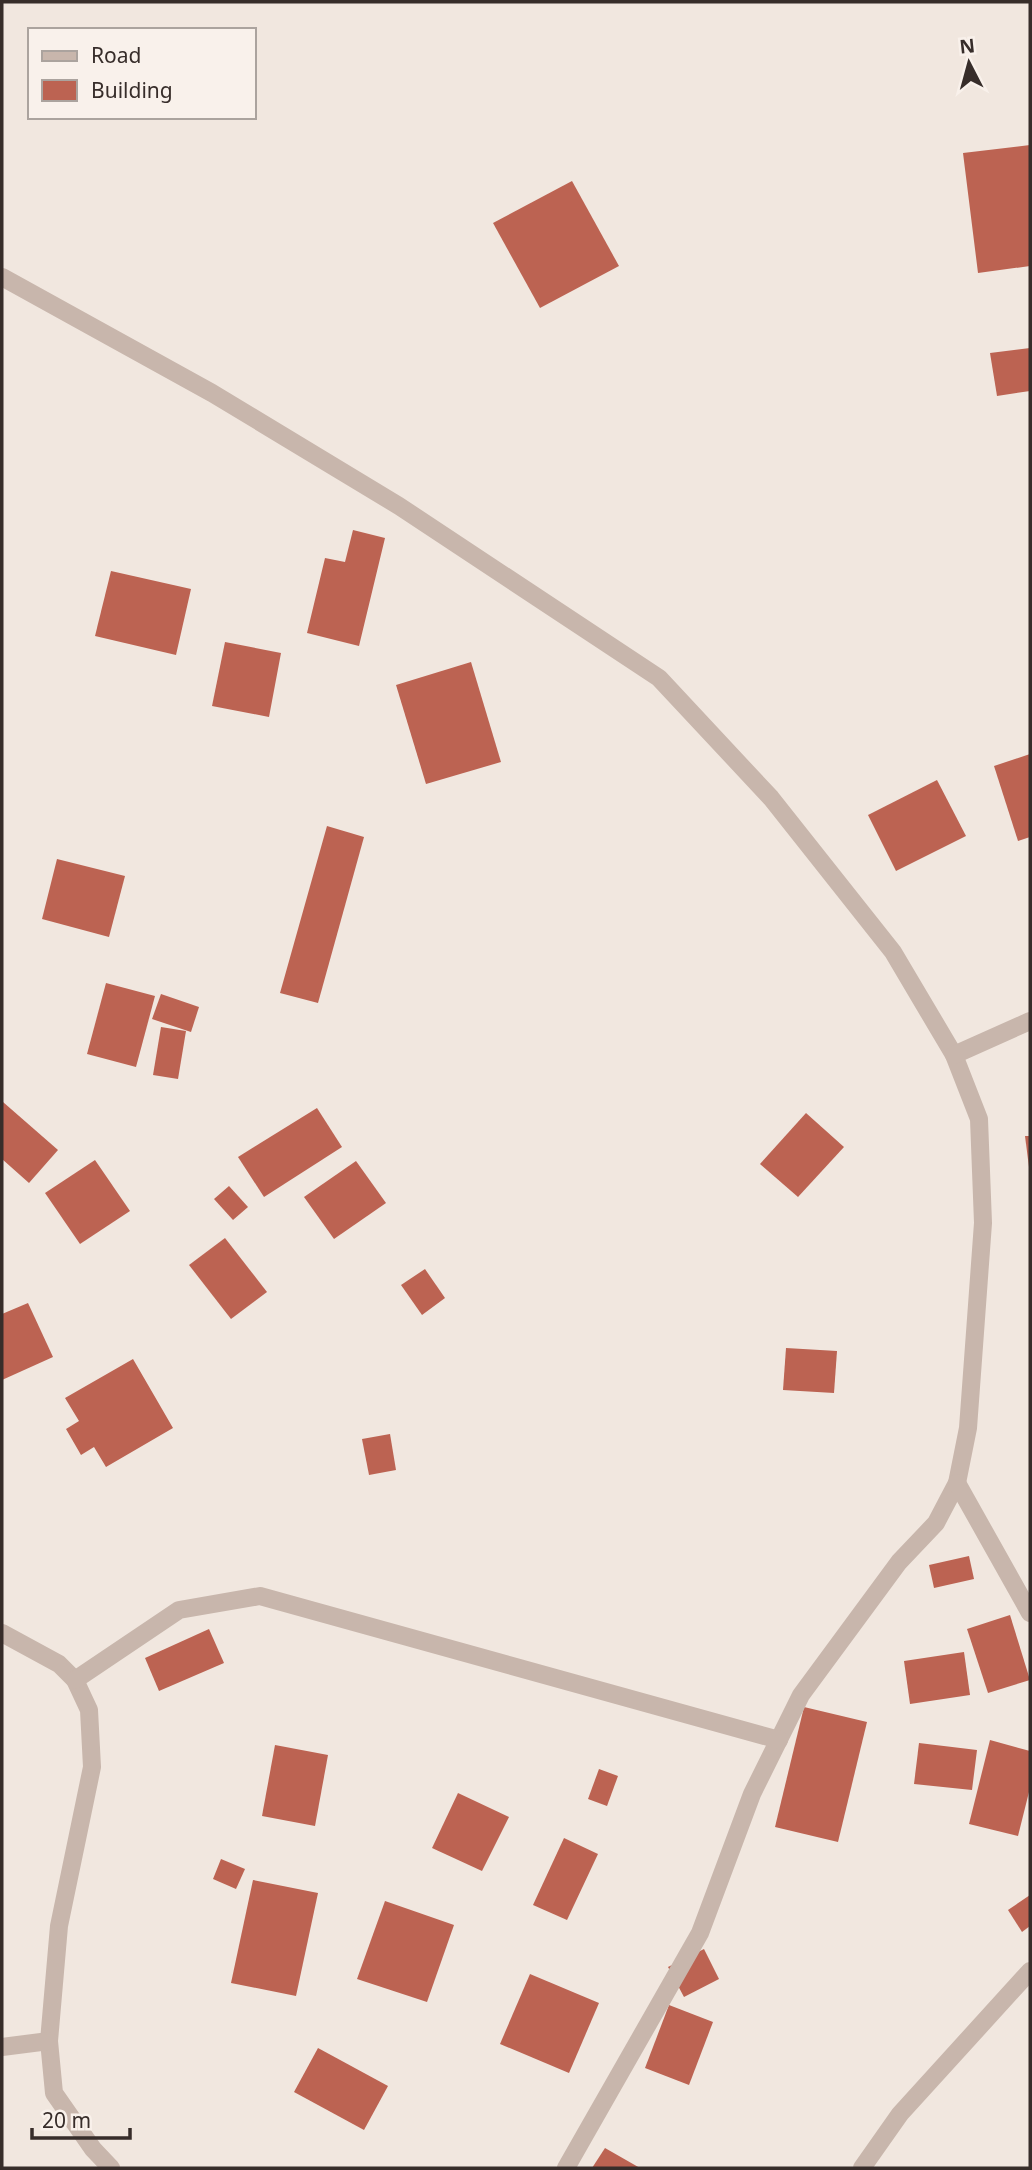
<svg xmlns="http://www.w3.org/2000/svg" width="1032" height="2170" font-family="'Noto Sans',sans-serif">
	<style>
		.building { fill: #bc6352 }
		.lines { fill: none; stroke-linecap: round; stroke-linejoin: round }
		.minor { stroke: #c8b6ac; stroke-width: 18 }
	</style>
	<rect width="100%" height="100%" fill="#f1e7df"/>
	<!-- building -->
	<g class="building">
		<polygon points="1030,145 1030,266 978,273 963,153"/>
		<polygon points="572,181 619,266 540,308 493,223"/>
		<polygon points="1030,348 1030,391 997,396 990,353"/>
		<polygon points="353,530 385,538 359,646 307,633 325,558 345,562"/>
		<polygon points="111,571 191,589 176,655 95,636"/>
		<polygon points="225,642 281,653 269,717 212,706"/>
		<polygon points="471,662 501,762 426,784 396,685"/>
		<polygon points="1030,754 1030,837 1018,841 994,766"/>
		<polygon points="937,780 966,836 896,871 868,815"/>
		<polygon points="327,826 364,837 318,1003 280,993"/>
		<polygon points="57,859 125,876 109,937 42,919"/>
		<polygon points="106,983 155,996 136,1067 87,1054"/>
		<polygon points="161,994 199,1007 191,1032 152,1019"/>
		<polygon points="161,1027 186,1031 178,1079 153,1075"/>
		<polygon points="3,1102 58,1150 29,1183 2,1159"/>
		<polygon points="317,1108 342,1147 264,1197 238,1157"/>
		<polygon points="806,1113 844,1147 798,1197 760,1164"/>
		<polygon points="1025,1136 1030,1136 1030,1167 1029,1167"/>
		<polygon points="95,1160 130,1211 80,1244 45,1193"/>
		<polygon points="356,1161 386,1203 334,1239 304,1197"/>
		<polygon points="229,1186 248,1207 233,1220 214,1199"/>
		<polygon points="225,1238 267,1292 231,1319 189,1265"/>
		<polygon points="425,1269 445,1298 422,1315 401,1285"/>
		<polygon points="28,1303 53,1357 2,1380 2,1314"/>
		<polygon points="786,1348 837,1351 834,1393 783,1390"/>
		<polygon points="133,1359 173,1428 106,1467 94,1447 81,1455 66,1429 79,1421 65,1398"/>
		<polygon points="390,1434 396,1470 369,1475 362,1439"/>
		<polygon points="969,1556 974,1579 934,1588 929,1565"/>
		<polygon points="1010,1615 1030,1680 988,1693 967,1629"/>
		<polygon points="209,1629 224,1663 159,1691 145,1658"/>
		<polygon points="964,1652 970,1695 910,1704 904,1661"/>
		<polygon points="804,1707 867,1722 838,1842 775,1827"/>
		<polygon points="990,1740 1030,1751 1030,1788 1018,1836 969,1824"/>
		<polygon points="919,1743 977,1750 972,1790 914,1784"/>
		<polygon points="275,1745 328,1755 315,1826 262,1816"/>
		<polygon points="599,1769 618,1776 607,1806 588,1799"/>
		<polygon points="458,1793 509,1817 482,1871 432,1848"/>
		<polygon points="564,1838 598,1854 567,1920 533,1905"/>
		<polygon points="221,1859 245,1869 236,1889 213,1879"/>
		<polygon points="253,1880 318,1893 296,1996 231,1983"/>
		<polygon points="1030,1895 1030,1926 1022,1932 1008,1910"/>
		<polygon points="385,1901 454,1925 427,2002 357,1979"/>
		<polygon points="704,1949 719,1979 684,1997 668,1967"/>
		<polygon points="530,1974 599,2003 569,2073 500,2044"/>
		<polygon points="669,2005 713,2022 689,2085 645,2068"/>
		<polygon points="318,2048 388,2086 364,2130 294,2092"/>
		<polygon points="605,2148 640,2168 592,2168"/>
	</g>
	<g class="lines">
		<!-- minor -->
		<g class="minor">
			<polyline points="2,277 212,393 399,506 659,678 771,798 893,952 954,1055 979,1119 983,1223 968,1428 957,1483 936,1523 899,1562 801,1695 752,1794 700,1933 566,2168"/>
			<polyline points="954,1055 1030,1021"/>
			<polyline points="957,1483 1030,1613"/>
			<polyline points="2,1633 59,1664 75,1680 89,1710 92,1767 59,1926 49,2041 54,2093 93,2149 111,2168"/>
			<polyline points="75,1680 179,1610 260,1596 779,1740"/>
			<polyline points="2,2047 49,2041"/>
			<polyline points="862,2168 900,2114 1030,1971"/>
		</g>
	</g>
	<!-- border -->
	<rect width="1032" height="2170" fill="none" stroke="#372d2a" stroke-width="7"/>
	<!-- legend -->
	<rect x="28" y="28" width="228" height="91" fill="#f9f1eb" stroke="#aba39e" stroke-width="2"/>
	<rect x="42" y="51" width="35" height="10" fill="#c8b6ac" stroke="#aba39e" stroke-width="2"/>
	<text x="91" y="63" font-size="21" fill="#372d2a">Road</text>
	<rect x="42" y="80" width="35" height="21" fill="#bc6352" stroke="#aba39e" stroke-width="2"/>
	<text x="91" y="98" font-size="21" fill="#372d2a">Building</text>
	<!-- north arrow -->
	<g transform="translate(969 63) rotate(354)" stroke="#f9f1eb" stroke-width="5" paint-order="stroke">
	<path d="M0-5L12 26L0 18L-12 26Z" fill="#372d2a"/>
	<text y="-10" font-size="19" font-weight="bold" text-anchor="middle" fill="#372d2a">N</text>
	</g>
	<!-- scale -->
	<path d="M32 2128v10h98v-10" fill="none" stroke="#372d2a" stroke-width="3.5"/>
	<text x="42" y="2128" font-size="21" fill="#372d2a" stroke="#f9f1eb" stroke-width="5" paint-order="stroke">20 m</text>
</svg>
